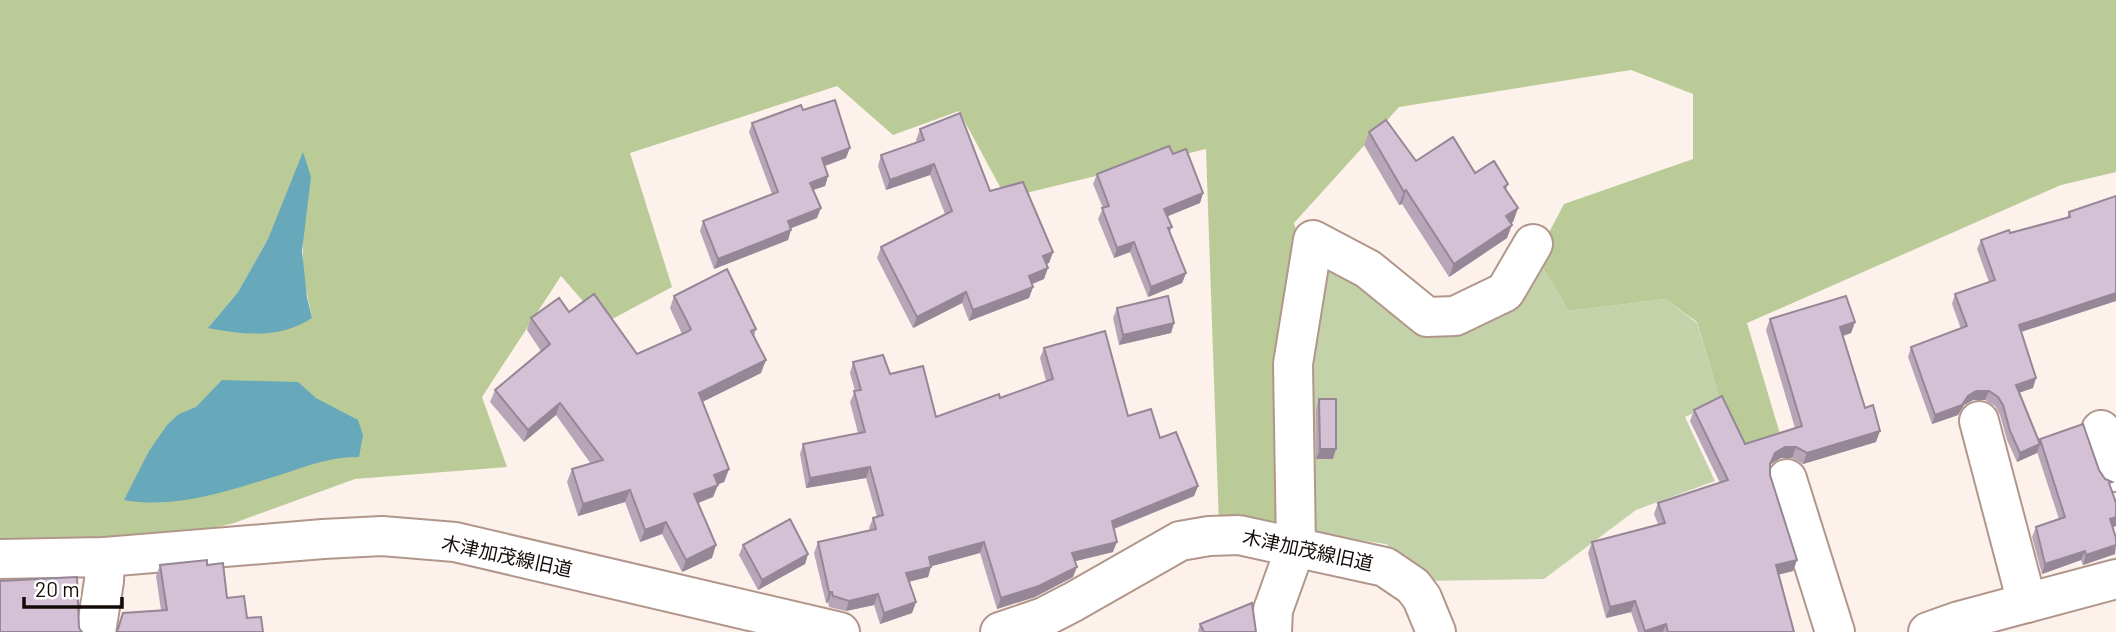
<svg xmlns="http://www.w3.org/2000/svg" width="2116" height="632" font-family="Barlow,'Noto Sans JP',sans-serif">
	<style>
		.green { fill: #c4d2a9 }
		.forest { fill: #bacb98; fill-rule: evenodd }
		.water { fill: #68a8bb }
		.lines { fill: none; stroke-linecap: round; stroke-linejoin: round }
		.street-casing { stroke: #b0968b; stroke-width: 42 }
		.street { stroke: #fff; stroke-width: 38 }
		.wall { fill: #b7a6b8 }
		.shaded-wall { fill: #958796 }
		.building { fill: #d5c1d6; stroke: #958796; stroke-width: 2 }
		.labels { text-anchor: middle; stroke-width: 5; stroke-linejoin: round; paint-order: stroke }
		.street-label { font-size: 19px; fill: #130a07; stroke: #fff }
	</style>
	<rect width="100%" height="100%" fill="#fdf1ec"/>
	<!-- green -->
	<polygon class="green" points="1536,257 1569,311 1665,299 1697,323 1720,401 1685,417 1715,481 1636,510 1544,579 1424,581 1415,569 1386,544 1305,532 1315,258 1419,322"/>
	<!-- forest -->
	<path class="forest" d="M0 0H2116V172L2061 185 1747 323 1780 434 1742 448 1720 401 1697 322 1665 299 1569 311 1536 257 1564 204 1693 159V94L1631 70 1399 107 1294 223 1301 247 1305 532 1219 526 1206 149 1006 198 959 111 893 135 837 86 630 153 672 287 603 324 561 276 482 397 507 467 355 479 234 523 185 535 0 547ZM303 228V274L312 318 209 327 238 292 268 239Z"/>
	<!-- water -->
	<g class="water">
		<path d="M303 152 311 177 302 251 307 297 312 318C280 339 245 335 208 328L238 292 268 239Z"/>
		<path d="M222 380 298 382 316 398 358 420 363 435 359 457C331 457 312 464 286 473 233 489 180 510 124 500L149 451 167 425 179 414 196 407Z"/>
	</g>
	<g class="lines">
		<defs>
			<g id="street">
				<polyline points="1979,421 2027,603"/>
				<polyline points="2101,430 2116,472"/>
				<polyline points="1787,479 1835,632"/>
				<polyline points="0,559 105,557 323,539 382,536 455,542 840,632"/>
				<polyline points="96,632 104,581 105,557"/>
				<polyline points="1000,632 1044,617 1073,602 1180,541 1209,536 1239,535 1385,567 1413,586 1422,598 1436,632"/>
				<polyline points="1272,632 1273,610 1296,546 1293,364 1313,240 1368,269 1427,317 1455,316 1505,292 1533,244"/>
				<polyline points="1928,632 1959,621 2116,579"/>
			</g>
		</defs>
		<!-- street casing -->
		<use href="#street" class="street-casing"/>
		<!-- street -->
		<use href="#street" class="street"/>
	</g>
	<!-- wall -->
	<g class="wall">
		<polygon points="803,110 846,158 825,166 828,176 825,186 813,190 817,218 791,228 788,240 714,269 700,231 703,221 772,194 749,132 752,123"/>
		<polygon points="920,129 990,191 1053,252 1049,263 1046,264 1044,279 1032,284 1033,287 1029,298 969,321 962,303 913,328 877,258 881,247 945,214 930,175 886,190 878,166 881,155 917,143 916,140"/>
		<polygon points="1369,132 1416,161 1475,173 1508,184 1506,190 1518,208 1513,222 1511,223 1507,238 1449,277 1402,204 1399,205 1364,145"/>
		<polygon points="1173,154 1203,193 1200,203 1167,216 1172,227 1170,232 1186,273 1182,283 1148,297 1130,252 1114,258 1098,219 1103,208 1093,184 1097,174"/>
		<polygon points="2116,196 2021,332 2033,388 2019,392 2039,441 2040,439 2099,470 2110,486 2116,526 2112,527 2115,554 2083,565 2081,560 2042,574 2032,537 2036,527 2059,519 2037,452 2037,453 2017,462 2007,440 2000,415 1995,406 1985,400 1973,400 1964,405 1958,415 1932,424 1908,357 1911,347 1961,329 1952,304 1955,294 1989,282 1977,249 1981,240 2067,218 2069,212"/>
		<polygon points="674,296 756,329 754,337 761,373 702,402 729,469 724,482 718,484 713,497 698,503 712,558 682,572 662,534 640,542 625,502 578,516 567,482 572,469 591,464 556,415 524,442 490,402 495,390 541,351 527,330 531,318 569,312 637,354 682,334 670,308"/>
		<polygon points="1117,308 1174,323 1171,333 1119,345 1113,318"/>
		<polygon points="1770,319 1855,322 1851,333 1843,336 1876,442 1803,464 1792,458 1781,458 1771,464 1770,467 1770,475 1797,560 1793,571 1778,575 1794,632 1638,632 1631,612 1606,618 1588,553 1592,542 1658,524 1654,514 1658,503 1720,483 1690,421 1694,410 1745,444 1795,428 1766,330"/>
		<polygon points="1044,348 1128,416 1160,438 1198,486 1194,496 1114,529 1113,552 1075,561 1073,577 1035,597 997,609 980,553 931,566 928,577 909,582 916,602 912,613 880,624 874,605 846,611 829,607 828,602 826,603 814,553 818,542 870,530 869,528 873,518 877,517 866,478 806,488 800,454 803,444 858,433 850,402 855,391 850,373 853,362 890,374 936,417 1000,398 1046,381 1040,358"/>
		<polygon points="1319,399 1333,459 1316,459 1316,409"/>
		<polygon points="743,545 808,554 805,564 758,590 739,555"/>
		<polygon points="160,565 207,565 227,598 263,632 117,632 123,613 161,610 156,576"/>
		<polygon points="1200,624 1256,632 1198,632"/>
	</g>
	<!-- shaded-wall -->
	<g class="shaded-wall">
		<polygon points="850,148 846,158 818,168 822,158"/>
		<polygon points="934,164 930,175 886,190 890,180"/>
		<polygon points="828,176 825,186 807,192 810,183"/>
		<polygon points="1406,190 1402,204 1399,205 1404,192"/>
		<polygon points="1203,193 1200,203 1161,219 1164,209"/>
		<polygon points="821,208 817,218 784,231 788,221"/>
		<polygon points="1518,208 1513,222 1501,229 1506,216"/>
		<polygon points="1512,225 1507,238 1449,277 1454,264"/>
		<polygon points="791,230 788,240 714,269 718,259"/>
		<polygon points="1134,242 1130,252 1114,258 1117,248"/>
		<polygon points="1053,252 1049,263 1039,267 1043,256"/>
		<polygon points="1048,268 1044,279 1025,287 1029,276"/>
		<polygon points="1186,273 1182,283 1148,297 1151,287"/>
		<polygon points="1033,287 1029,298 969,321 973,310"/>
		<polygon points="966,292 962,303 913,328 917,317"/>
		<polygon points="2116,293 2116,301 2015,334 2019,325"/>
		<polygon points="1855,322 1851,333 1836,338 1840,327"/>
		<polygon points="1174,323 1171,333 1119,345 1123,335"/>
		<polygon points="766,360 761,373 694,406 699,393"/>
		<polygon points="2036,378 2033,388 2013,395 2016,385"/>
		<polygon points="1976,391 1989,391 1985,400 1973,400 1964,405 1958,415 1932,424 1935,415"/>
		<polygon points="560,403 556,415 524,442 528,430"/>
		<polygon points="1880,431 1876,442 1803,464 1807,453"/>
		<polygon points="2040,444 2037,453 2017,462 2020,453"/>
		<polygon points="1785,447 1796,447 1792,458 1781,458 1771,464 1766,475 1775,453"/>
		<polygon points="1320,449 1336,449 1333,459 1316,459"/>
		<polygon points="870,467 866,478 806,488 810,478"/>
		<polygon points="729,469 724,482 709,488 714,475"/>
		<polygon points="718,485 713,497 690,506 694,494"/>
		<polygon points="1198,486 1194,496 1108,531 1112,521"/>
		<polygon points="630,490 625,502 578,516 583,504"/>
		<polygon points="2116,517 2116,526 2106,529 2110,519"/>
		<polygon points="666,522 662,534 640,542 645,530"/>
		<polygon points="984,542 980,553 925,568 929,557"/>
		<polygon points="1117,542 1113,552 1068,563 1072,553"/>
		<polygon points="716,545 712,558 682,572 686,560"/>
		<polygon points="2116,545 2115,554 2083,565 2086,555"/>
		<polygon points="2085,551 2081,560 2042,574 2045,564"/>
		<polygon points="808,554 805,564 758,590 762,580"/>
		<polygon points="1797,560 1793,571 1772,576 1776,565"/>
		<polygon points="931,567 928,577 902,583 906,573"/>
		<polygon points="1077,567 1073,577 1035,597 997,609 1001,598"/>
		<polygon points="829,592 832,592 828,602 826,603"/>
		<polygon points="878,594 874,605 846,611 849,601"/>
		<polygon points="1635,601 1631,612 1606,618 1610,607"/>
		<polygon points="916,602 912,613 880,624 884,613"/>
		<polygon points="1666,624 1663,632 1644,632 1645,631"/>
	</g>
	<!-- building -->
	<g class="building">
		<polygon points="835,100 850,148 822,158 828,176 810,183 821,208 788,221 791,230 718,259 703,221 778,192 752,123 801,105 803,110"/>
		<polygon points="960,113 990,191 1023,182 1053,252 1043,256 1048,268 1029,276 1033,287 973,310 966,292 917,317 881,247 952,211 934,164 890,180 881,155 924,140 920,129"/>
		<polygon points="1386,120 1416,161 1453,137 1475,173 1494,161 1508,184 1504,187 1518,208 1506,216 1512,225 1454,264 1406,190 1404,192 1369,132"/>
		<polygon points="1169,146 1173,154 1186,149 1203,193 1164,209 1172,227 1168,228 1186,273 1151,287 1134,242 1117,248 1102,208 1109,206 1097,174"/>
		<polygon points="2116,196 2116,293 2019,325 2036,378 2016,385 2040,444 2020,453 2010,431 2003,405 1998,397 1989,391 1976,391 1968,396 1962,405 1935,415 1911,347 1967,326 1955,294 1995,280 1981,240 2009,230 2010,233 2070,217 2069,212"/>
		<polygon points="727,269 756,329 751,331 766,360 699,393 729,469 714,475 718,485 694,494 716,545 686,560 666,522 645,530 630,490 583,504 572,469 603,460 560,403 528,430 495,390 550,344 531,318 559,298 569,312 594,294 637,354 689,331 691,329 674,296"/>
		<polygon points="1168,296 1174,323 1123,335 1117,308"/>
		<polygon points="1846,296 1855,322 1840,327 1865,408 1873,405 1880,431 1807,453 1796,447 1785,447 1775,453 1770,464 1770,475 1797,560 1776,565 1794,632 1668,632 1666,624 1645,631 1635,601 1610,607 1592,542 1665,523 1658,503 1728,480 1694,410 1722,396 1745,444 1802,426 1770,319"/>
		<polygon points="1105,331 1128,416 1151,409 1160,438 1176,432 1198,486 1112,521 1117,542 1072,553 1077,567 1039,586 1001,598 984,542 929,557 931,567 906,573 916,602 884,613 878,594 849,601 833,596 832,592 829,592 818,542 876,529 873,518 883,515 870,467 810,478 803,444 865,432 854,391 861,390 853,362 883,355 890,374 923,366 936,417 999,394 1000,398 1053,379 1044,348"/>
		<polygon points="1319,399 1336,399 1336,449 1320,449"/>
		<polygon points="2083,424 2099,470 2105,479 2112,482 2109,483 2116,503 2116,517 2110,519 2116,538 2116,545 2086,555 2085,551 2045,564 2036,527 2065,517 2040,439"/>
		<polygon points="790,519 808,554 762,580 743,545"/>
		<polygon points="207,560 207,565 223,563 227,598 244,596 247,618 261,617 263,632 117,632 123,613 167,610 160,565"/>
		<polygon points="77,577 79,628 82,632 0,632 0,581"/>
		<polygon points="1252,603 1256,632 1204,632 1200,624"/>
	</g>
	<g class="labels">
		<!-- street labels -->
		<g class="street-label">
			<text transform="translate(1308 550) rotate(12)" y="7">木津加茂線旧道</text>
			<text transform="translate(507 556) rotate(12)" y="7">木津加茂線旧道</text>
		</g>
	</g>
	<!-- scale -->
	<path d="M24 597v10h98v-10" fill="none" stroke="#130a07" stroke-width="3.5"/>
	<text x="35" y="597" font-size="21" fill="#130a07" stroke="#ffffff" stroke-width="5" paint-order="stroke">20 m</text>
</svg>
